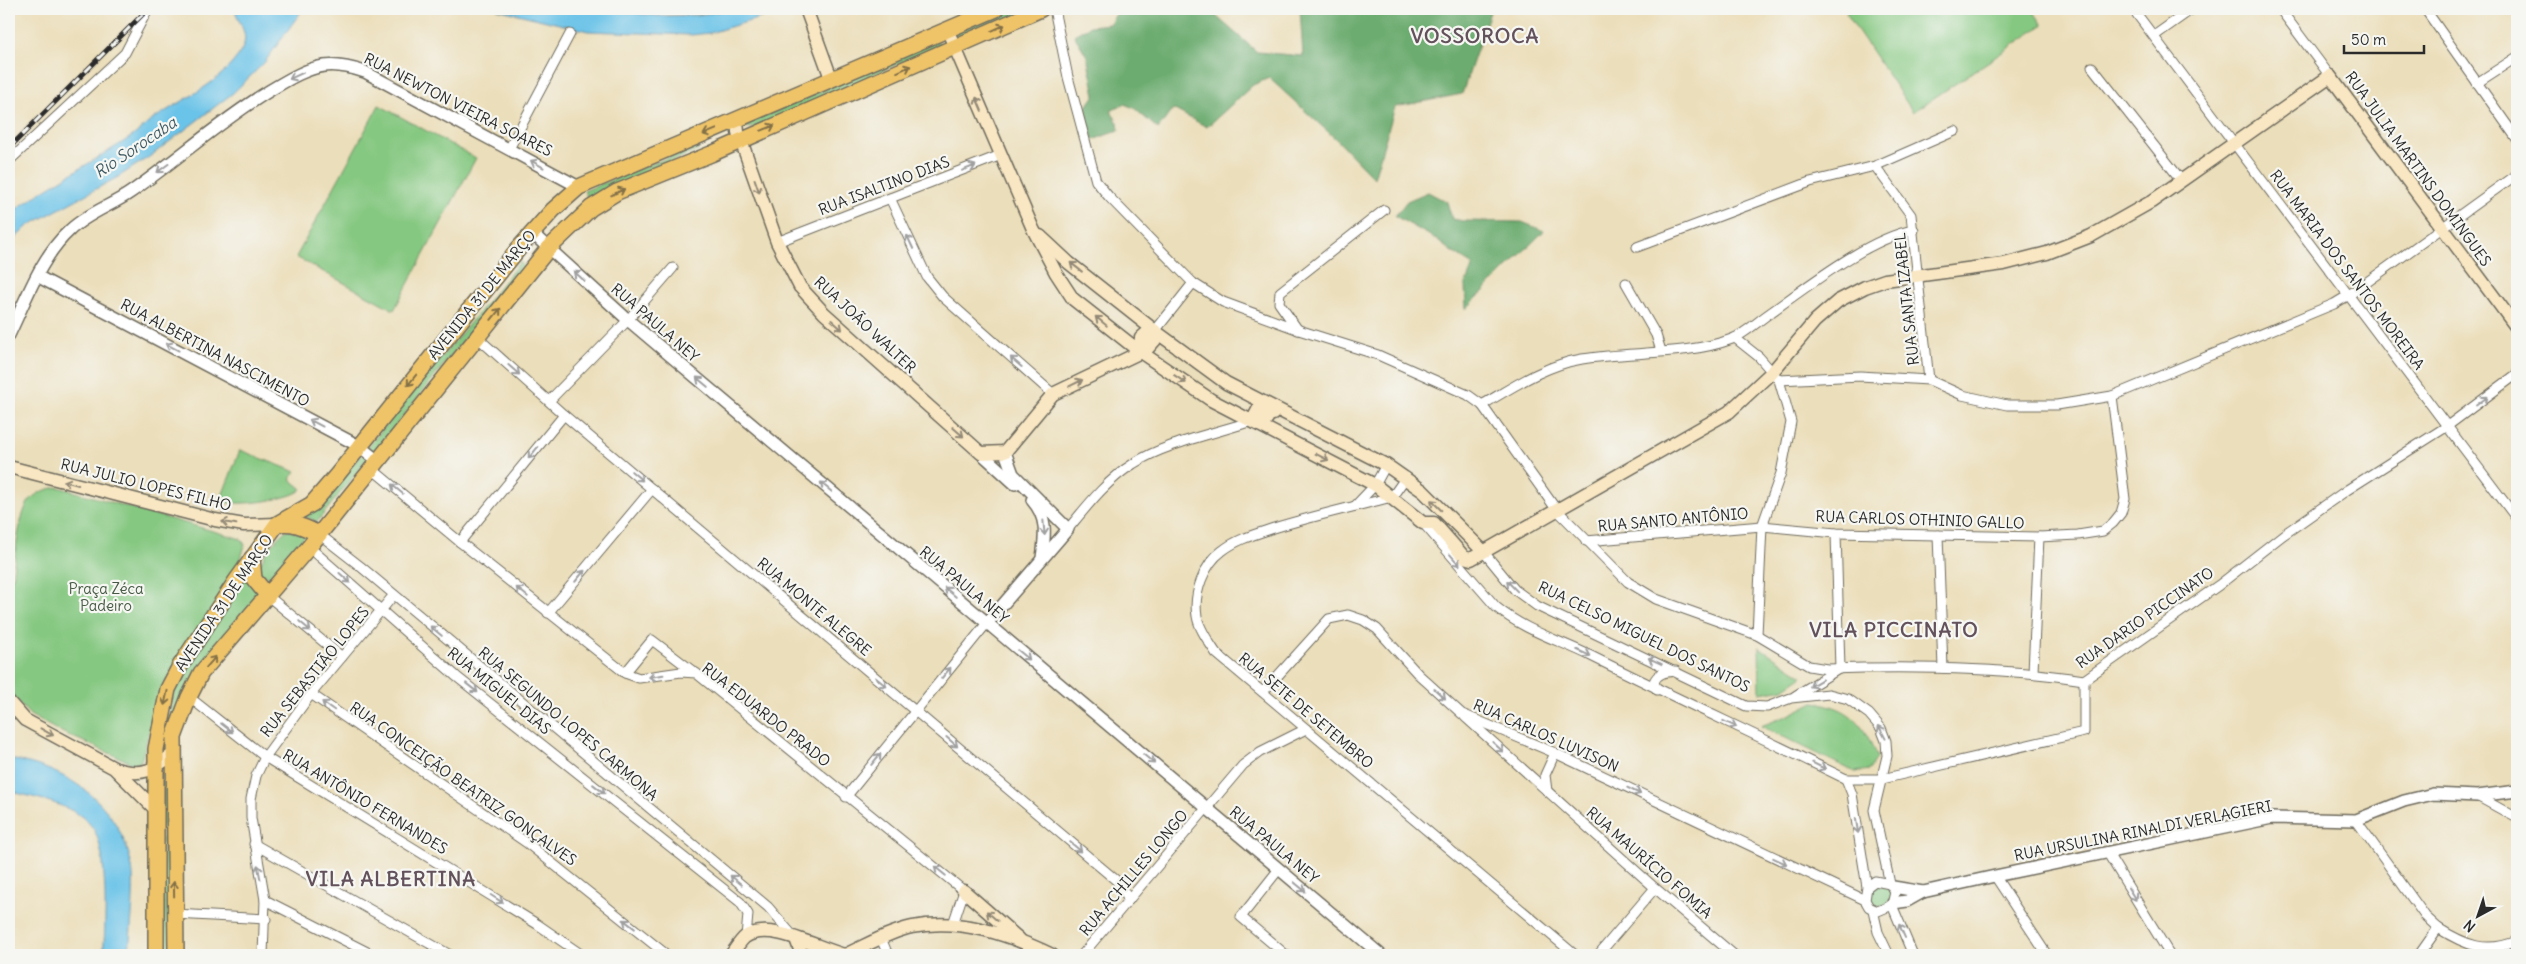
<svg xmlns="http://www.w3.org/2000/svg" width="2526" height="964" font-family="Delius,sans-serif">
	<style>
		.green { fill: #85c881; stroke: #587a56 }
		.forest { fill: #6cac6f; stroke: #4c6c4d }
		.water { fill: #6ac3e8; stroke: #4a778a }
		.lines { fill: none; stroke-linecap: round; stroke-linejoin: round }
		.minor-casing { stroke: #6e6a5d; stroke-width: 11 }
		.tertiary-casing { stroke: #6e6a5d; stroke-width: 14 }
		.secondary-casing { stroke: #6e6a5d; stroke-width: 15 }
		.trunk-casing { stroke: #6e6a5d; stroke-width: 18 }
		.minor { stroke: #fff; stroke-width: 9 }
		.tertiary { stroke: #fff; stroke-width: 11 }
		.secondary { stroke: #f9e7c3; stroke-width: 12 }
		.trunk { stroke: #efc469; stroke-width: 15 }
		.rail-casing { stroke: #2b2b2b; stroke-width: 5 }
		.rail { stroke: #f6f6f2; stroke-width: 3; stroke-dasharray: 9; stroke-linecap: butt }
		.oneway { stroke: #837047 }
		.oneway2 { stroke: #a0a0a0 }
		.oneway3 { stroke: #928977 }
		.labels { text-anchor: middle; stroke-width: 4.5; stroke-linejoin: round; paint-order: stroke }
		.street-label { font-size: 15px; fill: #2b2b2b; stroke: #f6f6f2 }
		.park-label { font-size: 15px; fill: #465a45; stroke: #f6f6f2 }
		.water-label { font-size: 16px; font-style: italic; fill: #3e5964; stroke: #f6f6f2 }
		.district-label { font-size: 20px; font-weight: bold; letter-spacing: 1px; fill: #63525b; stroke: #f6f6f2 }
	</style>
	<rect width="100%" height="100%" fill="#f6f6f2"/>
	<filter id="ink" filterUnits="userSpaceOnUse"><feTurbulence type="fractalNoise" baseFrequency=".02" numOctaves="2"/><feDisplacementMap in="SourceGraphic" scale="10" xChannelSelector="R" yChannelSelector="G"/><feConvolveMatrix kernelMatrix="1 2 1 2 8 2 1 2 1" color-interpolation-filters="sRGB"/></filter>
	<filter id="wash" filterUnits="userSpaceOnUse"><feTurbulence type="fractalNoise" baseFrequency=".0096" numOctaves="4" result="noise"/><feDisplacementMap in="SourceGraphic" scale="20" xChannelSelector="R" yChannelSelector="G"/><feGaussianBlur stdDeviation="1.12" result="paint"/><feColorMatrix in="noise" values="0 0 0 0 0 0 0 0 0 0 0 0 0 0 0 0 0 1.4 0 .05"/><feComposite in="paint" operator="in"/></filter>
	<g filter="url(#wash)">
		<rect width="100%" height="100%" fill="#ebdeba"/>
		<!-- green -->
		<g class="green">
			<polygon points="1006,9 1034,9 958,39 954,31"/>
			<polygon points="1853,9 2032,9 2043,25 1913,112 1846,13"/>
			<polygon points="936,41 942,44 754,128 744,127 746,124"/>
			<polygon points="379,105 476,158 394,310 296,257"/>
			<polygon points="697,146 699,150 632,178 590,202 584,191"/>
			<polygon points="520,262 523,265 373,454 367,448"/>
			<path d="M240 450 296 472 290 479 302 489C292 500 234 507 220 501Z"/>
			<polygon points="363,454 368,458 317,522 303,515"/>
			<path d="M58 487 241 539 245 545 239 566 181 656 159 695 142 758 140 762 134 764 57 730 30 715 15 699 9 687V583L14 575 13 571C16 553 19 509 32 498 40 491 48 489 58 487Z"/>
			<path d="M287 530 306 535 271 577 261 575 259 572C258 560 277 536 287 530Z"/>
			<polygon points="246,574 261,595 209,656 168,745 160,751 176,684"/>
			<polygon points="1759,647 1803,676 1784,689 1760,693"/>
			<path d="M1814 702C1851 708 1864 723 1877 758L1869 770 1855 772 1761 726 1787 716Z"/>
			<polygon points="162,769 171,770 171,955 164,955"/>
			<circle cx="1880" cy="895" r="11"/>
		</g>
		<!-- forest -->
		<g class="forest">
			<polygon points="1120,9 1208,9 1257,52 1303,56 1300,9 1491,9 1462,94 1395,107 1374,178 1337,140 1269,78 1253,85 1207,127 1173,109 1158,129 1134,108 1124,104 1111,111 1118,123 1119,130 1093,140 1085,109 1095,95 1087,56 1074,35 1090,26 1109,24"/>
			<polygon points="1428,192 1447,202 1452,219 1464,221 1522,222 1544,231 1466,309 1465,285 1473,265 1452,252 1434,238 1395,216 1407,201"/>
		</g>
		<!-- water -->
		<g class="water">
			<path d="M235 9H303L264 63 233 93 152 155 118 177 28 226 9 244V214C49 185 93 162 134 135 141 130 147 123 155 118 183 99 223 82 241 51 251 34 238 24 235 9Z"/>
			<polygon points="497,9 601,9 659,16 698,15 735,9 790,9 710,33 691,35 588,31"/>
			<path d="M9 759C69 768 120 804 132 867 136 888 130 932 129 955H103C106 928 108 852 94 830 80 805 34 798 9 791Z"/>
		</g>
	</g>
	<g filter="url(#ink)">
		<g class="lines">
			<defs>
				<g id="minor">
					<path d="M1054 9 1068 77 1096 181 1109 197 1193 283 1223 302 1302 331 1378 355 1468 395 1482 405C1513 387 1545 365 1582 359 1630 351 1687 356 1732 339 1745 334 1758 321 1770 313 1808 286 1869 238 1914 230"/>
					<polyline points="2133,9 2517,519"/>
					<polyline points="2280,9 2330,76"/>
					<polyline points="2425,9 2517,139"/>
					<polyline points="2154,36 2192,9"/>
					<polyline points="2092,67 2181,180"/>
					<polyline points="2477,83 2517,57"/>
					<polyline points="509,149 570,34"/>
					<polyline points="9,161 125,53 148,9"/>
					<polyline points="1875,166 1911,215 1929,380"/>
					<polyline points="890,198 927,277 943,297 1053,394"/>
					<polyline points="777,242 1001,155"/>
					<polyline points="1637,247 1810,182 1875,166 1955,131"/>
					<polyline points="1626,283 1656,335 1661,351"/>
					<polyline points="1298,330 1279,303 1280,292 1384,210"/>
					<polyline points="1155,331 1193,283"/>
					<polyline points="477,337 564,415 1117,881 1129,900"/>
					<polyline points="1735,338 1759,357 1779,380 1791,422 1781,473 1762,526 1757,635"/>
					<polyline points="1779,380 1860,376 1929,380 1962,395 2007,405 2057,405 2112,396 2334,304 2349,295 2517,174"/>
					<polyline points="549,401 628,320 673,268"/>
					<path d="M1482 405 1556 509 1628 582 1656 599 1757 635 1809 666 1827 669C1912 666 2000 667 2084 680L2219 585 2283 535 2347 490 2446 427 2517 374"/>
					<polyline points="371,468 460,542 625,673 639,678 681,672 696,673 964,891 953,924"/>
					<path d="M1406 477 1392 497C1353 507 1313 516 1274 528 1256 534 1237 539 1222 551 1204 564 1193 594 1197 616 1199 629 1209 642 1216 653L1575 955"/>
					<polyline points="1355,506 1375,485 1386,465"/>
					<path d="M1423 523 1496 607C1525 631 1559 640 1591 656 1675 698 1761 737 1846 779H1882L2084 732V680"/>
					<path d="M1068 529C1087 506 1107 480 1133 464 1163 444 1216 433 1252 421"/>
					<polyline points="1836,533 1840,669"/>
					<polyline points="319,534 360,566 768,907 794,937"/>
					<polyline points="1938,535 1943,668"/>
					<polyline points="1586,541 1762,526 1836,533 2039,537 2078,535 2103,531 2113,523 2121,513 2125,499 2112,396"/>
					<polyline points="460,542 564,415"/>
					<polyline points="309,547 457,677 740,902 748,914 746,937"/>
					<polyline points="1483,551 1515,590 1537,606 1746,706 1767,707 1791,698 1829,694 1848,699 1869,714 1881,728 1886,741 1887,756 1874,810 1890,884"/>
					<polyline points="268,596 342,657"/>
					<polyline points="548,613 652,489"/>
					<polyline points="2033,672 2039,537"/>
					<polyline points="625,673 652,640 694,672"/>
					<path d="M1657 690 1654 682C1658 672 1667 672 1676 671"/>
					<polyline points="1263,692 1329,619 1348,615 1363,620 1377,629 1418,674 1462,714 1555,753 1865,900"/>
					<polyline points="311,694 527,843 667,955"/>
					<polyline points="1795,696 1837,670"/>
					<polyline points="189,697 265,757 537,924 582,955"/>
					<polyline points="1465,717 1655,888 1734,955"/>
					<polyline points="1846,779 1852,794 1867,887 1865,900 1869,907 1878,911 1892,905 1895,892 1890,884 1875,881 1867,887"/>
					<polyline points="1547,791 1545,775 1555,753"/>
					<polyline points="2477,796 2517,818"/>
					<polyline points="846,797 987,623"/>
					<polyline points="2356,820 2425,916 2438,928"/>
					<polyline points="254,844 450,955"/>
					<polyline points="2107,852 2170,955"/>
					<polyline points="1279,869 1241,917 1286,955"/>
					<polyline points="1995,876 2047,955"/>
					<polyline points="265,900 373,955"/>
					<polyline points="1892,905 1913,955"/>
					<polyline points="1873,910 1878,932 1889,955"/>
					<polyline points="175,914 266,919"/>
					<polyline points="881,938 888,955"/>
					<polyline points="263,955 265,900 251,818 251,799 256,776 265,757 311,694 393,596"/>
					<polyline points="1082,955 1243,765 1260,752 1306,729"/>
					<polyline points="1598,955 1655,888"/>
					<path d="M2419 955 2438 928C2465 945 2486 954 2517 941"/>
				</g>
				<g id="tertiary">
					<polyline points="532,233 628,320 1381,955"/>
					<polyline points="37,276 359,446 377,460"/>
					<path d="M9 335C26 300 41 256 70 230 88 213 111 206 131 192 178 159 220 121 269 91 286 81 304 69 324 66 337 64 353 68 365 72L579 187"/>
					<polyline points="981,453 1015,484"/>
					<path d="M1032 500C1048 518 1045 535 1042 558"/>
					<polyline points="987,623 1068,529 1013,474 1005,452"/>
					<polyline points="1893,887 1923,892"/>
					<polyline points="1893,903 1907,901 1923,892 1995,876 2272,818 2356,820 2404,801 2433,794 2477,796 2517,791"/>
				</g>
				<g id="secondary">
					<polyline points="806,9 831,78"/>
					<polyline points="947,29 1033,229 1056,273 1073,299 1139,351 1211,400 1375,485 1423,523 1434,523 1464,557 1471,559 1729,412 1773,371 1815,321 1838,301 1865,287 1885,280 2004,264 2047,253 2091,236 2151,202 2330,76 2517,328"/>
					<polyline points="737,121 738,132 777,242 800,287 824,313 981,453 1005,452 1053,394 1147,349 1155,340 1155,331"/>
					<polyline points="1040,236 1069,263 1155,331 1226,383 1386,465 1423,491 1483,551"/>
					<polyline points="1139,351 1141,338 1150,330 1155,331"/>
					<path d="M1268 405C1268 412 1270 416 1265 421H1252L1259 408C1264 409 1269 411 1273 414"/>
					<polyline points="9,467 215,520 244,525 277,524"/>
					<polyline points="9,702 25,720 114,768 155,809"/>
					<path d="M116 769C143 777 154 770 174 753"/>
					<polyline points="964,891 1019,939"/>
					<polyline points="796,939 802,955"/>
					<path d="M731 955C735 950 740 941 745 937 770 920 819 949 845 955"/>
					<path d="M845 955C867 945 889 932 912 927 960 917 1010 935 1052 955"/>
				</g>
				<g id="trunk">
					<path d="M278 524C295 522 304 527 319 534"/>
					<polyline points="252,558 254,579 268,596"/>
					<polyline points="156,955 156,749 168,689 180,666 236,581 277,524 312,504 337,475 519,248 553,210 579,187 996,9"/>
					<polyline points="176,955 174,737 189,697 201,673 309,547 548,249 591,208 617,192 711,154 1041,9"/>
				</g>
			</defs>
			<!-- minor casing -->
			<use href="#minor" class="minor-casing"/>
			<!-- tertiary casing -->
			<use href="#tertiary" class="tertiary-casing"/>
			<!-- secondary casing -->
			<use href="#secondary" class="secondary-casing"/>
			<!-- trunk casing -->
			<use href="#trunk" class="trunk-casing"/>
			<!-- minor -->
			<use href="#minor" class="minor"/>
			<!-- tertiary -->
			<use href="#tertiary" class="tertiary"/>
			<!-- secondary -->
			<use href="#secondary" class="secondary"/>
			<!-- trunk -->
			<use href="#trunk" class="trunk"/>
			<defs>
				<polyline id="rail" points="9,148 148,9"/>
			</defs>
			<!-- rail casing -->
			<use href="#rail" class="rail-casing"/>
			<!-- rail -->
			<use href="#rail" class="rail"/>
		</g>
		<!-- one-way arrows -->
		<defs><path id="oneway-shaft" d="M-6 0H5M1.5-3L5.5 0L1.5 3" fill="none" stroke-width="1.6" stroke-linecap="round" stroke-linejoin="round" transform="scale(1.25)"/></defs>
		<g class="oneway">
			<use href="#oneway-shaft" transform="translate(998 28) rotate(-24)"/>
			<use href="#oneway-shaft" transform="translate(904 69) rotate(-24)"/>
			<use href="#oneway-shaft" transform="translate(768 128) rotate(-23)"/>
			<use href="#oneway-shaft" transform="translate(710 132) rotate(158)"/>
			<use href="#oneway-shaft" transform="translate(618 192) rotate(-26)"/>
			<use href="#oneway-shaft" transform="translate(496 314) rotate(-51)"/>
			<use href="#oneway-shaft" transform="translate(412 380) rotate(129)"/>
			<use href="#oneway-shaft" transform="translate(211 662) rotate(-49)"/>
			<use href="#oneway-shaft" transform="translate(166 698) rotate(102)"/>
			<use href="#oneway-shaft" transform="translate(174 889) rotate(-91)"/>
		</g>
		<g class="oneway2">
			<use href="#oneway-shaft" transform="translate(296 76) rotate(155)"/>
			<use href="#oneway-shaft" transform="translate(537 164) rotate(-151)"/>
			<use href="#oneway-shaft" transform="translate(163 168) rotate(143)"/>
			<use href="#oneway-shaft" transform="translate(969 168) rotate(-21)"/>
			<use href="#oneway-shaft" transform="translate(910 242) rotate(-115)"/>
			<use href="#oneway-shaft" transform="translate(579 276) rotate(-138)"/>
			<use href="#oneway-shaft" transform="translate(172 347) rotate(-152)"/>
			<use href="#oneway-shaft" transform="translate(1016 362) rotate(-139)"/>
			<use href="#oneway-shaft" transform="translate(514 370) rotate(41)"/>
			<use href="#oneway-shaft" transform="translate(702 382) rotate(-140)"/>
			<use href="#oneway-shaft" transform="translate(2482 401) rotate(-37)"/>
			<use href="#oneway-shaft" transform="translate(316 423) rotate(-152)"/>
			<use href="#oneway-shaft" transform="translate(533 453) rotate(129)"/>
			<use href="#oneway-shaft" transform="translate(637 476) rotate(40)"/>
			<use href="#oneway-shaft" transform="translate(826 487) rotate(-140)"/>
			<use href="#oneway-shaft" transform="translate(397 489) rotate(-140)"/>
			<use href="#oneway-shaft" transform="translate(1044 528) rotate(85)"/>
			<use href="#oneway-shaft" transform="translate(1455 560) rotate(49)"/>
			<use href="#oneway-shaft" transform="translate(580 576) rotate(-50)"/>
			<use href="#oneway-shaft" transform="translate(345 578) rotate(42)"/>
			<use href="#oneway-shaft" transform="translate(1512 586) rotate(-134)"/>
			<use href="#oneway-shaft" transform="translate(522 592) rotate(-141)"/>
			<use href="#oneway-shaft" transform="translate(950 592) rotate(-140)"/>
			<use href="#oneway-shaft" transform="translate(305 626) rotate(40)"/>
			<use href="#oneway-shaft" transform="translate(436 631) rotate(-140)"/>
			<use href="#oneway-shaft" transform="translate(1584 653) rotate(24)"/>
			<use href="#oneway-shaft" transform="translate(1024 655) rotate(40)"/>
			<use href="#oneway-shaft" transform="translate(1655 661) rotate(-155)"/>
			<use href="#oneway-shaft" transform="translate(946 673) rotate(-50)"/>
			<use href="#oneway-shaft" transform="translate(656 676) rotate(171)"/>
			<use href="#oneway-shaft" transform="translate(881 682) rotate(40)"/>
			<use href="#oneway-shaft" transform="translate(1816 683) rotate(149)"/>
			<use href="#oneway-shaft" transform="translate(472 688) rotate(38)"/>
			<use href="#oneway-shaft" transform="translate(1440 694) rotate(42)"/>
			<use href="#oneway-shaft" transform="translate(328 706) rotate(-145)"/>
			<use href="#oneway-shaft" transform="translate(1730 724) rotate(25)"/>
			<use href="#oneway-shaft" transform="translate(227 728) rotate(38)"/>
			<use href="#oneway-shaft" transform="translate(1882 732) rotate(-118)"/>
			<use href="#oneway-shaft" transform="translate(952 742) rotate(41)"/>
			<use href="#oneway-shaft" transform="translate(1498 747) rotate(42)"/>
			<use href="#oneway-shaft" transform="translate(876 759) rotate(-51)"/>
			<use href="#oneway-shaft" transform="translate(1149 759) rotate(40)"/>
			<use href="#oneway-shaft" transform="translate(1819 766) rotate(26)"/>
			<use href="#oneway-shaft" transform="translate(599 789) rotate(38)"/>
			<use href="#oneway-shaft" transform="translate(1634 791) rotate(26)"/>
			<use href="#oneway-shaft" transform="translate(1857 826) rotate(81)"/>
			<use href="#oneway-shaft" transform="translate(1076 847) rotate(40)"/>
			<use href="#oneway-shaft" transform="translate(1780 861) rotate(25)"/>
			<use href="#oneway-shaft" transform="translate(940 871) rotate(-141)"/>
			<use href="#oneway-shaft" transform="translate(259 872) rotate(-101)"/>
			<use href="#oneway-shaft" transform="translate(736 880) rotate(-141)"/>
			<use href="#oneway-shaft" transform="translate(1300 887) rotate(40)"/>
			<use href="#oneway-shaft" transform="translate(2132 894) rotate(58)"/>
			<use href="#oneway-shaft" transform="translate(497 899) rotate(32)"/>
			<use href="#oneway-shaft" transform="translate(629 924) rotate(-142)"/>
			<use href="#oneway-shaft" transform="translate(1902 931) rotate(-114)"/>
		</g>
		<g class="oneway3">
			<use href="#oneway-shaft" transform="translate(979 104) rotate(-113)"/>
			<use href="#oneway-shaft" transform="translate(757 186) rotate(71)"/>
			<use href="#oneway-shaft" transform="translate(1076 267) rotate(-142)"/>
			<use href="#oneway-shaft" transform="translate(1101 321) rotate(-141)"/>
			<use href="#oneway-shaft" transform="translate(837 325) rotate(42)"/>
			<use href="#oneway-shaft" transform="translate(1180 379) rotate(34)"/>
			<use href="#oneway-shaft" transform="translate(1076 383) rotate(-26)"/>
			<use href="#oneway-shaft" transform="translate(958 432) rotate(41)"/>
			<use href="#oneway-shaft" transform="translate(1322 457) rotate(27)"/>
			<use href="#oneway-shaft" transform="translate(71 483) rotate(-165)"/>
			<use href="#oneway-shaft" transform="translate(1436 505) rotate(-135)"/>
			<use href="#oneway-shaft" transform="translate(229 523) rotate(-170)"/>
			<use href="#oneway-shaft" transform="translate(47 732) rotate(29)"/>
			<use href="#oneway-shaft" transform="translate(992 916) rotate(-139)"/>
		</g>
	</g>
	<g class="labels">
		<!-- street labels -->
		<g class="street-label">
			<text transform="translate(458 105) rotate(27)" y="5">RUA NEWTON VIEIRA SOARES</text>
			<text transform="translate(2418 169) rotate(54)" y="5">RUA JULIA MARTINS DOMINGUES</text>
			<text transform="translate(884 186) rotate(-21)" y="5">RUA ISALTINO DIAS</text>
			<text transform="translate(2347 270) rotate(53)" y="5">RUA MARIA DOS SANTOS MOREIRA</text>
			<text transform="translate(482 295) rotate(-51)" y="5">AVENIDA 31 DE MARÇO</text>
			<text transform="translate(1907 299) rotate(-96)" y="5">RUA SANTA IZABEL</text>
			<text transform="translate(655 323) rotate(41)" y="5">RUA PAULA NEY</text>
			<text transform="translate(865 325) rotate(43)" y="5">RUA JOÃO WALTER</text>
			<text transform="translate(215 353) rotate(28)" y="5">RUA ALBERTINA NASCIMENTO</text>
			<text transform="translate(146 485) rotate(14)" y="5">RUA JULIO LOPES FILHO</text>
			<text transform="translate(1673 520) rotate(-5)" y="5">RUA SANTO ANTÔNIO</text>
			<text transform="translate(1920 520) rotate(2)" y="5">RUA CARLOS OTHINIO GALLO</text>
			<text transform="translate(964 585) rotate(40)" y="5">RUA PAULA NEY</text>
			<text transform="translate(224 603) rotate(-56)" y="5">AVENIDA 31 DE MARÇO</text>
			<text transform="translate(814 607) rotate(40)" y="5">RUA MONTE ALEGRE</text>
			<text transform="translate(2145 618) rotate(-35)" y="5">RUA DARIO PICCINATO</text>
			<text transform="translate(1644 637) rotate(26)" y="5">RUA CELSO MIGUEL DOS SANTOS</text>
			<text transform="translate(315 672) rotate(-51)" y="5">RUA SEBASTIÃO LOPES</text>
			<text transform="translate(499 691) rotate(39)" y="5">RUA MIGUEL DIAS</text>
			<text transform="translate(1306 711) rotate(40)" y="5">RUA SETE DE SETEMBRO</text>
			<text transform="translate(766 715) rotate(38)" y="5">RUA EDUARDO PRADO</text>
			<text transform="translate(568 724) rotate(40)" y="5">RUA SEGUNDO LOPES CARMONA</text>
			<text transform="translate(1546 736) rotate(24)" y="5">RUA CARLOS LUVISON</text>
			<text transform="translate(463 784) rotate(35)" y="5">RUA CONCEIÇÃO BEATRIZ GONÇALVES</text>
			<text transform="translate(365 802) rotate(31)" y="5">RUA ANTÔNIO FERNANDES</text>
			<text transform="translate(2143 831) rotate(-11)" y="5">RUA URSULINA RINALDI VERLAGIERI</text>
			<text transform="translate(1274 845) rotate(40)" y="5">RUA PAULA NEY</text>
			<text transform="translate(1649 863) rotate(41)" y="5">RUA MAURÍCIO FOMIA</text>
			<text transform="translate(1134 873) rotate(-50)" y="5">RUA ACHILLES LONGO</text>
		</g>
		<!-- park labels -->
		<g class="park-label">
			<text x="106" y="594">Praça Zéca<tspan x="106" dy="17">Padeiro</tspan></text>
		</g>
		<!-- water labels -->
		<g class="water-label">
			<text transform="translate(135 147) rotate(-34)" y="6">Rio Sorocaba</text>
		</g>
		<!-- district labels -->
		<g class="district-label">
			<text x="1475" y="43">VOSSOROCA</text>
			<text x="1894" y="637">VILA PICCINATO</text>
			<text x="391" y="886">VILA ALBERTINA</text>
		</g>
	</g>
	<!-- margin -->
	<rect width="2526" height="964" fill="none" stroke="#f6f6f2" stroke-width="30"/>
	<!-- north arrow -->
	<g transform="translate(2478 916) rotate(220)" stroke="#f6f6f2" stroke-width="4" paint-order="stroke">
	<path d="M0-4L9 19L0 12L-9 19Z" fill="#2b2b2b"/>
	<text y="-8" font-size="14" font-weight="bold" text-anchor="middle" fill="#2b2b2b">N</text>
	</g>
	<!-- scale -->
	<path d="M2344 45v8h80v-8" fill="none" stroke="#2b2b2b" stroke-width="2.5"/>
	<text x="2351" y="45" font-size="15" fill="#2b2b2b" stroke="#f6f6f2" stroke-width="4" paint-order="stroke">50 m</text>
</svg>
